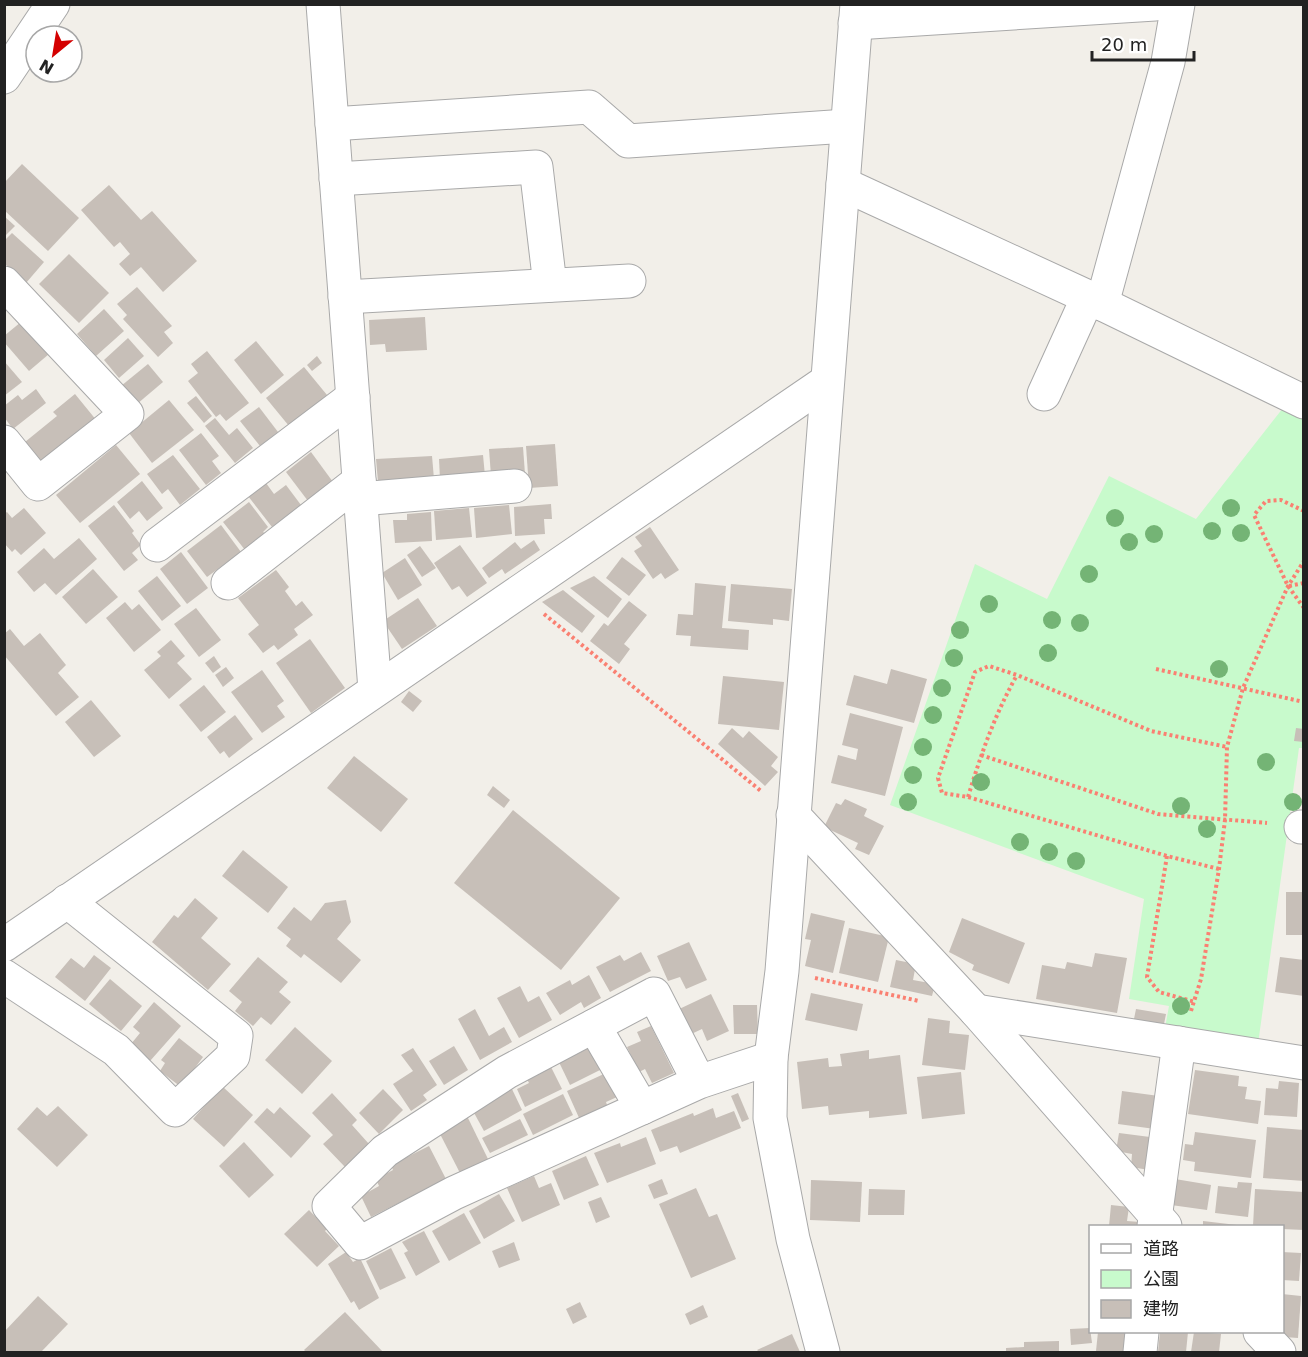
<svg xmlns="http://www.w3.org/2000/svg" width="1308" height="1357" font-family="'DejaVu Sans','Noto Sans JP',sans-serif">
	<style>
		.park { fill: #c8facc }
		.building { fill: #c7bfb8 }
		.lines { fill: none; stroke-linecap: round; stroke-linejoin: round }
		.minor-casing { stroke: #a9a9a9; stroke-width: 35 }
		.path { stroke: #fa8072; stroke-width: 4; stroke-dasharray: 3 3; stroke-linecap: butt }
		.minor { stroke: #fff; stroke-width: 33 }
		.tree { fill: #74b475 }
	</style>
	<rect width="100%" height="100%" fill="#f2efe9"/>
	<!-- park -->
	<polygon class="park" points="1283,408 1303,419 1303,748 1299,748 1258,1044 1165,1028 1169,1006 1129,999 1144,899 890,805 975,564 1047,599 1109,476 1196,519"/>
	<!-- building -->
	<g class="building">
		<polygon points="22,164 79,218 48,251 4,210 4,183"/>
		<polygon points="109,185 141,220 152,211 197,261 163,292 141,267 130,276 119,264 130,254 120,242 114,247 81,210"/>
		<polygon points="4,216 15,226 4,237"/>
		<polygon points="12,233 44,262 26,283 4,263 4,241"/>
		<polygon points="69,254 109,293 79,323 39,284"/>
		<polygon points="137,287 172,326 164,332 173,343 158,357 123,319 127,315 117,304"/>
		<polygon points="104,309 124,331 96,356 77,334"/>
		<polygon points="425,317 427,350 386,352 385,344 370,345 369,320"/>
		<polygon points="21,322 49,354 29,371 4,342 4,336"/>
		<polygon points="128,338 144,356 119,378 104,360"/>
		<polygon points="256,341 284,375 261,394 234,360"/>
		<polygon points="207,351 249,403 226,421 220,414 216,417 188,381 198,373 191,364"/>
		<polygon points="317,356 322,363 312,371 307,365"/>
		<polygon points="4,361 22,382 4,396"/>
		<polygon points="148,364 163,382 137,404 121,386"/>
		<polygon points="304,367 327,395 289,426 266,398"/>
		<polygon points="36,389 46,403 13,429 4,417 4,406 18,395 22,400"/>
		<polygon points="75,394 97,421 43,465 25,442 57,416 53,412"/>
		<polygon points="196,396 212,416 204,423 187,403"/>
		<polygon points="169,400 194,430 152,463 129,433"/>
		<polygon points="259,407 278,432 260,446 240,421"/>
		<polygon points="215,418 229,435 237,428 253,448 235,463 205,426"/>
		<polygon points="201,433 219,456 212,461 221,473 206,485 179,450"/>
		<polygon points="555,444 558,486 529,488 526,446"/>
		<polygon points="116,445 140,474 80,523 56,495"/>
		<polygon points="523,447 525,474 491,476 489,449"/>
		<polygon points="311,452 333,482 308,501 286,472"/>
		<polygon points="173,455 200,489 180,505 168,489 162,494 147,474"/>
		<polygon points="483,455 485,476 440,479 439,459"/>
		<polygon points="432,456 434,479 378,482 376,459"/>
		<polygon points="142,481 163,508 147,521 139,511 130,519 117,502"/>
		<polygon points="266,483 274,494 286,485 301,505 272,527 248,496"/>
		<polygon points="249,502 268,527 263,532 266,534 245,550 223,522"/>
		<polygon points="551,504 552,519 544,519 545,534 515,536 514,507"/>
		<polygon points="114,505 134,531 132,533 141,545 132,553 138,560 124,571 88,526"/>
		<polygon points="509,505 512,534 476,538 474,508"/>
		<polygon points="24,508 46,533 21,555 15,549 12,552 4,543 4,514 7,512 12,518"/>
		<polygon points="469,508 472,537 436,540 434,511"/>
		<polygon points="431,512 432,541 395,543 393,520 407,520 407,514"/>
		<polygon points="221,525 241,552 207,577 187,551"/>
		<polygon points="650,527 679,570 665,579 661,573 653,579 634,551 642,546 635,537"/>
		<polygon points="79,538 97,559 56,595 45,583 34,592 17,572 44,548 54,559"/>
		<polygon points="534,540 540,550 505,574 502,569 489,578 482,568 515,542 521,549"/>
		<polygon points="460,545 487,583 467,597 459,586 452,590 434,563"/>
		<polygon points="420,546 436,568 422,577 407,555"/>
		<polygon points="181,552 208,588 187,604 160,569"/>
		<polygon points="622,557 646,575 629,596 606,578"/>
		<polygon points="405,558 422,585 398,600 382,573"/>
		<polygon points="93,569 118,597 86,624 62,597"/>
		<polygon points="276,570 289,587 285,591 296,606 302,601 313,615 294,629 298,635 278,650 274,645 263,653 248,634 259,625 238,598"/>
		<polygon points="157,576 181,606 162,621 138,591"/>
		<polygon points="594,576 622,599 608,618 570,588"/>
		<polygon points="695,583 726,586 722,628 749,630 748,650 690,646 691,636 676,635 678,614 693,615"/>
		<polygon points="731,584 792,589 789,621 773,619 773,625 728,621"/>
		<polygon points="563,590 595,616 582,633 542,602"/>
		<polygon points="418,598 437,626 402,649 383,621"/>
		<polygon points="629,601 647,615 624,644 630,649 619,664 590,641 604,623 608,626"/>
		<polygon points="125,602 132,610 139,604 161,630 134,652 106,618"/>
		<polygon points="196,608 221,640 199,657 174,624"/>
		<polygon points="10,629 24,646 40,633 66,665 58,673 79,697 56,716 4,655 4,634"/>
		<polygon points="310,639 345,688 311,713 276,663"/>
		<polygon points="171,640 185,656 177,663 192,679 169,699 144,670 161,656 157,652"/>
		<polygon points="214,656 221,667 213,673 205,663"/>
		<polygon points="226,667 234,678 223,687 215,675"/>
		<polygon points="891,669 927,679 914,723 846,705 854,675 887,684"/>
		<polygon points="262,670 284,701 277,706 285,717 262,733 231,692"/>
		<polygon points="723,676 784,682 779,730 718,724"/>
		<polygon points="204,685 226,712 201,732 179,705"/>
		<polygon points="409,691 422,701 413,712 401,702"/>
		<polygon points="91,700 121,736 94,757 65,722"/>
		<polygon points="850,713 903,727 885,796 831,783 838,755 856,760 858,749 842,745"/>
		<polygon points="235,715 253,739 229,758 224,751 220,754 207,737"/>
		<polygon points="732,728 743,738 749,731 778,757 771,766 778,772 765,786 718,744"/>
		<polygon points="1296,728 1304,729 1304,742 1294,741"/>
		<polygon points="354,756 408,799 381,832 327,788"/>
		<polygon points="493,786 510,800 504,808 487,795"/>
		<polygon points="845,799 867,809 864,816 884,826 869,855 855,849 858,843 824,827 836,803 841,805"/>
		<polygon points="513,810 620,898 561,970 454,883"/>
		<polygon points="243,850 288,887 268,913 222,876"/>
		<rect x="1286" y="892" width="18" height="43"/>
		<polygon points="195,898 218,918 201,938 231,964 208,990 152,942 174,915 178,918"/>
		<polygon points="346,900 351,922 337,939 361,960 341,983 304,954 301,958 286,946 291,939 277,928 294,907 311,921 325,903"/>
		<polygon points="811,913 845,921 833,973 805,966 811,940 805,939"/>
		<polygon points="962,918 1025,943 1009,984 972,970 974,965 949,952"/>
		<polygon points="849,928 889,937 878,982 839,973"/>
		<polygon points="689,942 707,980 686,989 680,977 668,981 657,956"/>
		<polygon points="641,952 651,971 610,992 596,967 620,955 624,961"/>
		<polygon points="1095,953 1127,958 1117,1013 1036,999 1042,965 1065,969 1067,962 1092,967"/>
		<polygon points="94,955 111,968 85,1001 55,977 71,958 84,968"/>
		<polygon points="258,957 288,982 279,992 291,1002 271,1025 261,1017 253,1026 235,1011 242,1002 229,991"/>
		<polygon points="1280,957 1304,960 1304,996 1275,992"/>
		<polygon points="896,960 916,964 913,980 935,984 932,996 890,987"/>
		<polygon points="589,975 601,998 584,1008 581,1002 560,1015 546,993 570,980 572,985"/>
		<polygon points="110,979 142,1006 121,1031 89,1004"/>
		<polygon points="520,986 528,1002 539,996 552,1020 519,1038 497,998"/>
		<polygon points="811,993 863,1004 857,1031 805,1020"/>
		<polygon points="711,994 729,1031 707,1041 702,1029 687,1036 675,1011"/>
		<polygon points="154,1002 181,1026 150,1061 131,1044 140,1033 133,1027"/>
		<polygon points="733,1005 757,1005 758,1034 734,1034"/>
		<polygon points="475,1009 489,1036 504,1027 512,1042 480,1060 458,1019"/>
		<polygon points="1136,1009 1166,1014 1164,1024 1134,1019"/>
		<polygon points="928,1018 950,1021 949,1033 969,1035 965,1070 922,1065"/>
		<polygon points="651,1026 674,1073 652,1083 645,1069 639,1072 627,1047 641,1041 637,1032"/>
		<polygon points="295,1027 332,1061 302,1094 265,1060"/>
		<polygon points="179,1038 203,1057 181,1087 160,1071 165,1063 161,1060"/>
		<polygon points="587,1042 600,1070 570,1085 558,1060"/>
		<polygon points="454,1046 468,1070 444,1085 429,1061"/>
		<polygon points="413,1048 437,1085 423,1095 427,1100 411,1111 393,1084 413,1071 401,1055"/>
		<polygon points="869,1050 869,1059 900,1055 907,1114 869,1118 869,1111 829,1115 828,1106 802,1109 797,1062 828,1058 829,1067 842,1066 840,1054"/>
		<polygon points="551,1067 562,1089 525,1107 517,1089 529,1083 527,1079"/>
		<polygon points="1195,1070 1239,1076 1238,1086 1247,1087 1245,1099 1261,1101 1258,1124 1188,1114"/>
		<polygon points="961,1072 965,1114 922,1119 917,1077"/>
		<polygon points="606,1073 617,1097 606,1102 608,1108 580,1120 567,1091"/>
		<polygon points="1279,1081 1299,1083 1297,1117 1264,1115 1266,1088 1278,1089"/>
		<polygon points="222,1086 253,1115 224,1147 193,1119"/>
		<polygon points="511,1087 522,1110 484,1131 473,1111"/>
		<polygon points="383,1089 403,1110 379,1134 359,1113"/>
		<polygon points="1122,1091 1159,1096 1155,1129 1118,1124"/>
		<polygon points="332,1093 357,1120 352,1125 369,1144 345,1167 323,1144 333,1135 312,1113"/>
		<polygon points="738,1093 749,1119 742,1122 731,1096"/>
		<polygon points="563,1094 573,1115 533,1135 523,1114"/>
		<polygon points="58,1106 88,1135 57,1167 17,1129 37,1107 47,1116"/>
		<polygon points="280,1107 311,1136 291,1158 254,1122 267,1108 274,1114"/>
		<polygon points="713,1108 716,1118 734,1111 741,1128 680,1153 677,1146 660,1152 651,1130 693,1113 694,1116"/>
		<polygon points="467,1116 488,1159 460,1173 438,1130"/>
		<polygon points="520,1119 528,1135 490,1153 482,1138"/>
		<polygon points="1267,1127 1304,1130 1304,1181 1263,1178"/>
		<polygon points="1195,1132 1256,1140 1251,1178 1194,1171 1195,1162 1183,1160 1185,1144 1193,1145"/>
		<polygon points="1119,1133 1150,1137 1148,1150 1152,1150 1149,1170 1131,1167 1132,1154 1116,1151"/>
		<polygon points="646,1137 656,1164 607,1183 594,1153 620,1143 621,1147"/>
		<polygon points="244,1142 274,1175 249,1198 219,1166"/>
		<polygon points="429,1146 446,1179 371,1217 361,1196 379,1186 376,1179 393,1170 391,1165"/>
		<polygon points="586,1156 599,1185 564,1200 552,1171"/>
		<polygon points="534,1176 539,1188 551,1183 560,1205 522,1222 507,1188"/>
		<polygon points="662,1179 668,1194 654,1199 648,1185"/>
		<polygon points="1175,1179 1211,1185 1207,1210 1171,1205"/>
		<polygon points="811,1180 862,1182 860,1222 810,1220"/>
		<polygon points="1238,1182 1252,1183 1248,1217 1215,1213 1218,1186 1237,1188"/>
		<polygon points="696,1188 709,1217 717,1214 736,1259 691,1278 659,1204"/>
		<polygon points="869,1189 905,1190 904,1215 868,1215"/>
		<polygon points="1255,1189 1304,1192 1304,1230 1282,1229 1282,1226 1253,1226"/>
		<polygon points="499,1194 515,1221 484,1239 469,1211"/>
		<polygon points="601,1197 610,1217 596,1223 588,1202"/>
		<polygon points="1111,1205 1129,1207 1127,1221 1140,1222 1139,1226 1109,1226"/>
		<polygon points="309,1210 327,1229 325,1231 339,1246 317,1267 284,1234"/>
		<polygon points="464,1213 481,1243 449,1261 432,1231"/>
		<polygon points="1203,1221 1237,1225 1237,1226 1203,1226"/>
		<polygon points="424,1231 440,1262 416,1276 404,1253 408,1251 402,1242"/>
		<polygon points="514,1242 520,1260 499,1268 492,1251"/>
		<polygon points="391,1248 406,1278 380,1290 366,1261"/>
		<polygon points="346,1252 353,1262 360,1258 379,1298 359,1310 354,1301 351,1303 328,1264"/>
		<polygon points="1282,1252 1301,1253 1299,1281 1282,1280"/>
		<polygon points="1282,1294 1301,1296 1298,1338 1284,1337"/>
		<polygon points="38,1296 68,1324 41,1352 4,1352 4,1332"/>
		<polygon points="580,1302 587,1317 573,1324 566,1309"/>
		<polygon points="703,1305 708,1317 690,1325 685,1314"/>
		<polygon points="345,1312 383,1352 306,1352 304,1350"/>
		<polygon points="1090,1328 1092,1343 1071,1345 1070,1329"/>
		<polygon points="1098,1332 1130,1332 1128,1352 1096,1351"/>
		<polygon points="1160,1332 1188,1332 1186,1352 1158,1352"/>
		<polygon points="1194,1332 1221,1334 1219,1352 1191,1352"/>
		<polygon points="792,1334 800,1352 759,1352 757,1350"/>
		<polygon points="1059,1341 1059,1352 1006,1352 1006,1348 1024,1347 1024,1342"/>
	</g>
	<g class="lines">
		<defs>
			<g id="minor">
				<polyline points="323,4 375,690"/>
				<polyline points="855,23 1155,4"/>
				<polyline points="4,77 53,4"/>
				<polyline points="332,124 589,107 628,141 847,126"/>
				<polyline points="336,179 536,167 550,285"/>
				<polyline points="843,184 1088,297 1304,402"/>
				<polyline points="4,283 127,414 38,484 4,442"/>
				<polyline points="345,297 629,281"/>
				<polyline points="1102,304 1168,62 1178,4"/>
				<polyline points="1044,394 1088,297"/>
				<polyline points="360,499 515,486"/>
				<polyline points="157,545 353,397"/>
				<polyline points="228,583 359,481"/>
				<polyline points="793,815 976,1011 1165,1226"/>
				<polyline points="1301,827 1304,827"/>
				<polyline points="4,945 827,381"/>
				<polyline points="4,976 116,1050 175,1110 233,1056 236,1036 67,901"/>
				<polyline points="976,1011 1304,1063"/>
				<polyline points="594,1026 642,1108"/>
				<polyline points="699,1082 654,994 507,1072 385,1151 329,1206 360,1243 454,1193 699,1082 771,1058"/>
				<polyline points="1154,1226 1179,1043"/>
				<polyline points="1260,1332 1279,1352"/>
				<polyline points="823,1352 793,1239 770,1118 771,1058 782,971 857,4"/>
				<polyline points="1140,1352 1142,1332"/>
			</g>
		</defs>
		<!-- minor casing -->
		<use href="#minor" class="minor-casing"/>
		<!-- path -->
		<g class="path">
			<polyline points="1304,511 1281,500 1266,501 1254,515 1288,586 1304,608"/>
			<polyline points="1289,586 1304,583"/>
			<polyline points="544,614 761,791"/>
			<polyline points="1156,669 1304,702"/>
			<polyline points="981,755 1158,814 1267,823"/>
			<path d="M968 797C981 754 995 714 1017 675"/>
			<polyline points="1167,856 1147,977 1159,992 1195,1002"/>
			<polyline points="1219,869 1167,856 968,797 942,793 938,778 975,672 989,666 1017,675 1151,731 1227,747"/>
			<polyline points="815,978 919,1001"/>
			<polyline points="1191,1011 1201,979 1219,869 1225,820 1227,747 1243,688 1288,586 1304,561"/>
		</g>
		<!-- minor -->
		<use href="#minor" class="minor"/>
	</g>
	<!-- trees -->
	<g class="tree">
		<circle cx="1231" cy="508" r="9"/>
		<circle cx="1115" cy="518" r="9"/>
		<circle cx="1212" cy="531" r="9"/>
		<circle cx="1241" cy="533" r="9"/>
		<circle cx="1154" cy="534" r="9"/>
		<circle cx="1129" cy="542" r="9"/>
		<circle cx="1089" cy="574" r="9"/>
		<circle cx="989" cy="604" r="9"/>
		<circle cx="1052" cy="620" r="9"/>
		<circle cx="1080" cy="623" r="9"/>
		<circle cx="960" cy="630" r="9"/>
		<circle cx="1048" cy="653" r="9"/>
		<circle cx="954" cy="658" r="9"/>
		<circle cx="1219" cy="669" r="9"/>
		<circle cx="942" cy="688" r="9"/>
		<circle cx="933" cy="715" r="9"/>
		<circle cx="923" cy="747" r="9"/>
		<circle cx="1266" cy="762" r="9"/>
		<circle cx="913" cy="775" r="9"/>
		<circle cx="981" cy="782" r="9"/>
		<circle cx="908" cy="802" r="9"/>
		<circle cx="1293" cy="802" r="9"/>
		<circle cx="1181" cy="806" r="9"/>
		<circle cx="1207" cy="829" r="9"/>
		<circle cx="1020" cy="842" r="9"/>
		<circle cx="1049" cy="852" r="9"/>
		<circle cx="1076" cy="861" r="9"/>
		<circle cx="1181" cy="1006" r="9"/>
	</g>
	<!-- border -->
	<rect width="1308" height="1357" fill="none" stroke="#222222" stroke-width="12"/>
	<!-- legend -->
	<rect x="1089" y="1225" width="195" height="108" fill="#ffffff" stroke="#a7a7a7" stroke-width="1.5"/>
	<rect x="1101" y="1244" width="30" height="9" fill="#ffffff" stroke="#a7a7a7" stroke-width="1.5"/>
	<text x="1143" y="1255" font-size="18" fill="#222222">道路</text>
	<rect x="1101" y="1270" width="30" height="18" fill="#c8facc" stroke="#a7a7a7" stroke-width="1.5"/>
	<text x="1143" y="1285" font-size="18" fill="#222222">公園</text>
	<rect x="1101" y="1300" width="30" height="18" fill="#c7bfb8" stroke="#a7a7a7" stroke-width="1.5"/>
	<text x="1143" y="1315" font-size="18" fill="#222222">建物</text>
	<!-- north arrow -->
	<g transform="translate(54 54) rotate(210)"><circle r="28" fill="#ffffff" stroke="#a7a7a7" stroke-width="1.5"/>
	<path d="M0-4.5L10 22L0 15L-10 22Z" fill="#d40000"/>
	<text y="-9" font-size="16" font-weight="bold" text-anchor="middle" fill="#222222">N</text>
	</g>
	<!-- scale -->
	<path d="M1092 51v9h102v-9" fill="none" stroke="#222222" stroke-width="3"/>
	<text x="1101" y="51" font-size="18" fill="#222222" stroke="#ffffff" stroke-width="4.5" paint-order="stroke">20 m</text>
</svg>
